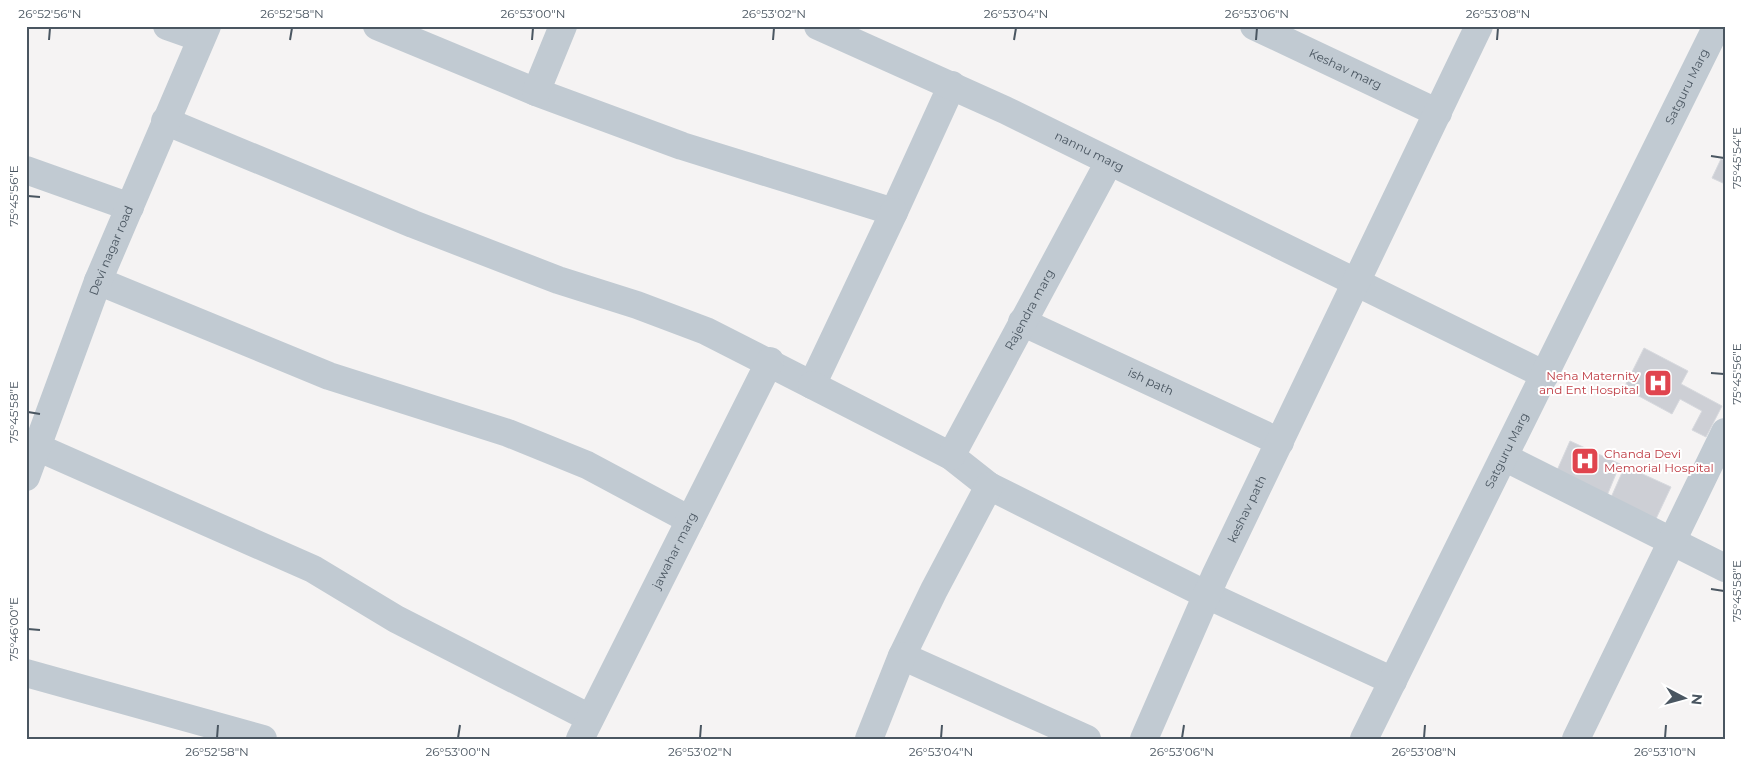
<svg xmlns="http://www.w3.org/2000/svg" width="1751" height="765" font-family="Montserrat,sans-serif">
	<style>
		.building { fill: #cdcfd5; stroke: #d7d9de }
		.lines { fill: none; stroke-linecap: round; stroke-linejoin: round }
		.minor { stroke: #c1cad2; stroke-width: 28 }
		.ticks { fill: none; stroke: #4a5661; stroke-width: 2 }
		.labels { text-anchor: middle; stroke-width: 4; stroke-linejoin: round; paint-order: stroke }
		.street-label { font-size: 12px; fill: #4a5661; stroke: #fff }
		.health-label { font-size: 12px; fill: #be3a42; stroke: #fff; text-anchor: end }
		.neatline { fill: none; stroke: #4a5661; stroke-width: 2 }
		.ticks-label { font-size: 12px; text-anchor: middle; fill: #4a5661 }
	</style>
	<rect width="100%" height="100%" fill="#f5f3f3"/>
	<!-- building -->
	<g class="building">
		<polygon points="1721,159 1725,161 1725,184 1712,178"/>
		<polygon points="1644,348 1688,371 1681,384 1722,406 1706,437 1692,430 1702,411 1680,399 1672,414 1624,388"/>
		<polygon points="1570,441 1620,464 1606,498 1555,475"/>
		<polygon points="1625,466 1671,487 1654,523 1609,502"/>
	</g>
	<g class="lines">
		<!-- minor -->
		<g class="minor">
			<polyline points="167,26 201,38"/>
			<polyline points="377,26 536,92 682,146 894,212 952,85"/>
			<path id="s1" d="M818 26 1005 110 1545 375"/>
			<path id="s2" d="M1254 26 1438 113"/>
			<polyline points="536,92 563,26"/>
			<polyline points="165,121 413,224 558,280 637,305 706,331 812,385 894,212"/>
			<polyline points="26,170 130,207"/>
			<polyline points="98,281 329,376 508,433 587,465 690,520"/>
			<path id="s3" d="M1022 322 1280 442"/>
			<polyline points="812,385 951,456 989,486 1207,595 1393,681"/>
			<polyline points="39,448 313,569 396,619 590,718"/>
			<path id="s4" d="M951 456 1109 162"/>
			<polyline points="1504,457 1725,568"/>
			<path id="s5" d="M26 477 98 281 207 26"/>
			<polyline points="989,486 934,590 902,656 1087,739"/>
			<polyline points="26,673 263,739"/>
			<path id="s6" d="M580 739 770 361"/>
			<polyline points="869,739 902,656"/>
			<path id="s7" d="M1144 739 1215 576 1479 26"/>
			<path id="s8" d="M1364 739 1717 26"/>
			<polyline points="1576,739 1725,432"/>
		</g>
	</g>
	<!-- ticks -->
	<path class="ticks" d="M49 40 50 28M290 40 292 28M532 40 533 28M773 40 774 28M1014 40 1016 28M1256 40 1257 28M1497 40 1498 28M1711 156 1724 158M28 196 40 197M1711 373 1724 374M28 412 40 414M1711 589 1724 591M28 629 40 630M217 738 218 725M458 738 460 725M700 738 701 725M941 738 942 725M1182 738 1184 725M1424 738 1425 725M1665 738 1666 725"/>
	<!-- icons -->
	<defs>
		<symbol id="hospital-square" viewBox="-11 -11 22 22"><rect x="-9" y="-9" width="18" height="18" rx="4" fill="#e0444e" stroke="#fff"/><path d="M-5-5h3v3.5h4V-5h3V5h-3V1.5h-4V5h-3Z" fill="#fff"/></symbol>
	</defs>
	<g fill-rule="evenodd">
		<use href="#hospital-square" x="1642" y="367" width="32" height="32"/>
		<use href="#hospital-square" x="1569" y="445" width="32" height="32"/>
	</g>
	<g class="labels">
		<!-- street labels -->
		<g class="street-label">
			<text dy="4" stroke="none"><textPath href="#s2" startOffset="101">Keshav marg</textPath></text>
			<text dy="4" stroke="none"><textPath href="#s8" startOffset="728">Satguru Marg</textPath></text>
			<text dy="4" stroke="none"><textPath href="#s1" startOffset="299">nannu marg</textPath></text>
			<text dy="4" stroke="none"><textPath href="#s5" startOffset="242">Devi nagar road</textPath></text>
			<text dy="4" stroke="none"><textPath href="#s4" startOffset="166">Rajendra marg</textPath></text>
			<text dy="4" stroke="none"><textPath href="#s3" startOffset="142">ish path</textPath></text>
			<text dy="4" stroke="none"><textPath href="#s8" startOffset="322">Satguru Marg</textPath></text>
			<text dy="4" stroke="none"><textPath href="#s7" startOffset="252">keshav path</textPath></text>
			<text dy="4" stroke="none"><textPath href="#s6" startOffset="211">jawahar marg</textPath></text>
		</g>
		<!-- health labels -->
		<g class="health-label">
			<text x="1639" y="380">Neha Maternity<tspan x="1639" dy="14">and Ent Hospital</tspan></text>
			<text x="1604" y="458" text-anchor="start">Chanda Devi<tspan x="1604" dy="14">Memorial Hospital</tspan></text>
		</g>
	</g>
	<!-- border -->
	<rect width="1751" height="765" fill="none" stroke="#ffffff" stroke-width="55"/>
	<!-- north arrow -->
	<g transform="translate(1684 698) rotate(96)" stroke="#ffffff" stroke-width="4" paint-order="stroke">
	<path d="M0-4L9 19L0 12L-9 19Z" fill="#4a5661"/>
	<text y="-8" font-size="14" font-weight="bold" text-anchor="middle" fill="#4a5661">N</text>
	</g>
	<rect x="28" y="28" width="1696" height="710" class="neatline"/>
	<g class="ticks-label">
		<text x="50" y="18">26°52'56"N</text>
		<text x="292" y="18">26°52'58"N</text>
		<text x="533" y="18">26°53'00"N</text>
		<text x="774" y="18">26°53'02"N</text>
		<text x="1016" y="18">26°53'04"N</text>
		<text x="1257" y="18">26°53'06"N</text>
		<text x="1498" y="18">26°53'08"N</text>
		<text transform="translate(1737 158) rotate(-90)" y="4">75°45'54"E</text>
		<text transform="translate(14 196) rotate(-90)" y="4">75°45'56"E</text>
		<text transform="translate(1737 374) rotate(-90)" y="4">75°45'56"E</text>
		<text transform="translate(14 412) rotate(-90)" y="4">75°45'58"E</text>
		<text transform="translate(1737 591) rotate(-90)" y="4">75°45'58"E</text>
		<text transform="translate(14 629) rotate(-90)" y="4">75°46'00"E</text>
		<text x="217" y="756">26°52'58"N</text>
		<text x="458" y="756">26°53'00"N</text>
		<text x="700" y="756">26°53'02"N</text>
		<text x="941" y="756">26°53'04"N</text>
		<text x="1182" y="756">26°53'06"N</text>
		<text x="1424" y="756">26°53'08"N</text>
		<text x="1665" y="756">26°53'10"N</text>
	</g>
</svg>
